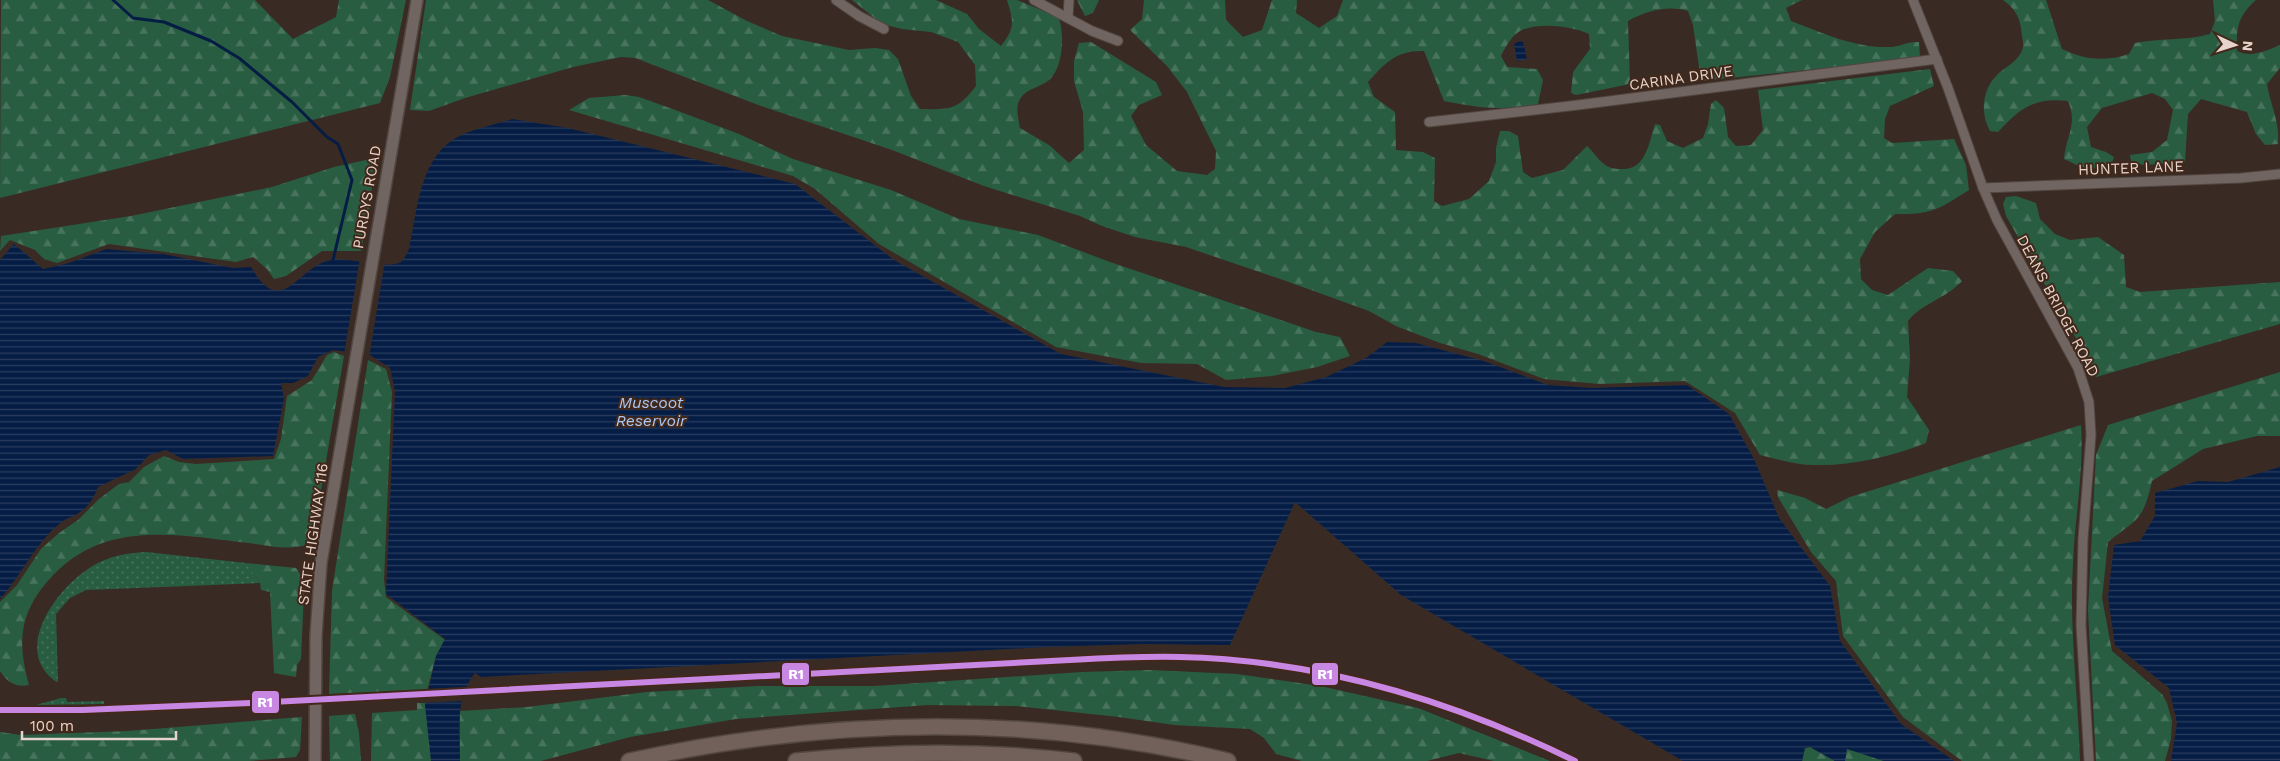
<svg xmlns="http://www.w3.org/2000/svg" width="2280" height="761" font-family="'Work Sans',sans-serif">
	<style>
		.grass { fill: url(#grass-dots) }
		.forest { fill: url(#forest-firs) }
		.water { fill: url(#water-rules) }
		.pier { fill: #392b24 }
		.lines { fill: none; stroke-linecap: round; stroke-linejoin: round }
		.stream { stroke: #051d45; stroke-width: 3 }
		.street-casing { stroke: #534640; stroke-width: 11 }
		.secondary-casing { stroke: #534640; stroke-width: 14 }
		.highway-casing { stroke: #534640; stroke-width: 18 }
		.street { stroke: #706560; stroke-width: 9 }
		.secondary { stroke: #706560; stroke-width: 11 }
		.highway { stroke: #72605a; stroke-width: 15 }
		.rail-1-casing { stroke: #42281b; stroke-width: 10 }
		.rail-1 { stroke: #c787e3; stroke-width: 6 }
		.labels { text-anchor: middle; stroke-width: 4; stroke-linejoin: round; paint-order: stroke }
		.street-label { font-size: 15px; fill: #e6d4cc; stroke: #42281b }
		.water-label { font-size: 16px; font-style: italic; fill: #abc9f6; stroke: #42281b }
		.line-badge { stroke: #42281b; stroke-width: 2 }
		.badge-label { font-size: 14px; text-anchor: middle; font-weight: bold; fill: #fff }
	</style>
	<defs>
		<pattern id="grass-dots" width="8" height="8" patternUnits="userSpaceOnUse" patternTransform="scale(1.25)"><rect width="8" height="8" fill="#295d42"/><path d="M2 2h.1M6 6h.1" fill="none" stroke="#48735c" stroke-width="1.8" stroke-linecap="round"/></pattern>
		<pattern id="forest-firs" width="22" height="20" patternUnits="userSpaceOnUse" patternTransform="scale(1.25)"><rect width="22" height="20" fill="#295d42"/><path d="M5 1l3.5 6h-7zM16 11l3.5 6h-7z" fill="#48735c"/></pattern>
		<pattern id="water-rules" width="6" height="5" patternUnits="userSpaceOnUse" patternTransform="scale(1.25)"><rect width="6" height="5" fill="#051d45"/><path d="M0 2.5h6" fill="none" stroke="#293d5f"/></pattern>
	</defs>
	<rect width="100%" height="100%" fill="#392b24"/>
	<!-- grass -->
	<g class="grass">
		<path d="M146 552 246 563 260 583 86 590 70 598 56 614 58 682 55 681C11 649 58 587 91 567 108 556 127 553 146 552Z"/>
		<polygon points="61,698 66,698 67,702 104,701 104,704 36,705"/>
	</g>
	<!-- forest -->
	<g class="forest">
		<polygon points="1,0 255,0 293,39 336,17 339,0 406,0 390,77 380,103 0,198"/>
		<path d="M426 0H708L747 21 782 36 849 50 875 48 889 50 898 59 911 96 920 109C949 110 958 110 976 86L975 65 958 42 931 32 902 29 882 24 852 0H936L967 14 979 29 1001 46C1015 28 1014 22 1007 0H1017L1058 17C1065 32 1063 64 1052 77 1045 86 1031 87 1023 95 1014 104 1018 117 1020 128L1049 145 1069 163 1084 150 1083 112 1074 81V61L1079 43 1091 42 1156 82 1162 95 1139 105 1131 116 1146 145 1177 171 1207 175 1215 169 1216 151 1187 92 1167 66 1130 30 1142 19 1144 0H1225L1226 20 1243 37 1262 30 1272 0H1297L1296 13 1319 28 1337 16 1343 0H1802L1786 8 1791 21C1823 33 1854 48 1889 47 1900 47 1908 41 1919 42L1920 58 1701 81 1693 25 1688 11C1667 5 1646 11 1628 21L1630 84 1576 95 1571 93 1573 72 1590 49 1589 34C1571 26 1538 22 1520 31 1511 36 1505 48 1501 56L1507 67 1537 69 1543 80 1538 104C1503 111 1478 108 1444 101L1424 51C1397 50 1386 62 1368 82L1374 97 1395 112 1396 150 1423 152 1435 158 1434 201 1442 206 1469 199 1489 181 1496 162V148L1500 131H1509L1518 136 1523 172 1532 178 1563 170 1587 146C1594 152 1597 159 1603 163 1608 168 1614 169 1621 169 1646 171 1649 142 1655 124L1660 125 1667 141 1683 148 1703 138 1708 124 1711 104 1716 100 1724 108 1728 137 1736 146 1751 145 1763 130 1758 90 1930 69 1934 86 1890 106 1885 119 1884 138 1892 143 1954 139 1966 165 1969 190C1939 209 1931 215 1895 214L1875 232 1860 259 1861 279 1872 290 1888 295 1928 268 1953 271 1962 281C1947 298 1922 303 1908 321L1910 359 1907 397 1929 430 1926 443C1891 457 1851 466 1813 465 1795 465 1777 459 1760 455L1735 413 1685 381 1600 384 1544 379 1478 354 1440 343 1396 326 1369 311 1286 281 1186 247 1135 237 1102 226 1080 216 984 186 892 150 761 106 635 58 621 57 573 67 465 98 429 111 410 110Z"/>
		<polygon points="1077,0 1099,0 1093,13 1085,16"/>
		<path d="M2003 0H2046L2062 49C2085 60 2104 62 2129 54L2135 43C2160 38 2185 41 2210 34L2215 21 2213 0H2256C2238 16 2236 28 2237 51 2251 58 2266 51 2280 45V68L2267 84C2270 104 2280 122 2278 144L2265 145 2256 134 2247 112 2201 99 2188 114 2185 162 2144 165 2131 162 2130 155 2152 152 2167 140 2173 110 2165 99 2152 93 2102 108 2087 127 2091 147 2106 152 2114 157 2110 169 2081 167 2064 159C2066 136 2078 125 2068 101 2034 97 2020 108 1998 132L1990 131C1980 113 1982 90 1997 75 2006 66 2020 61 2023 47 2024 42 2021 34 2021 28 2019 15 2014 8 2003 0Z"/>
		<polygon points="625,95 639,97 678,111 739,134 793,159 891,190 959,219 1038,235 1110,262 1316,332 1340,337 1350,356 1317,367 1272,376 1226,380 1197,364 1141,363 1056,347 879,244 815,189 793,176 569,110 589,98"/>
		<polygon points="375,158 370,204 361,251 322,251 286,276 274,279 267,269 253,257 236,262 109,244 57,263 44,259 35,250 10,240 0,251 1,236 131,216 272,187 334,167"/>
		<polygon points="2016,196 2036,203 2040,219 2055,234 2070,240 2098,237 2124,255 2126,287 2140,292 2280,282 2280,324 2096,377 2081,347 2006,216 2003,204 2006,197"/>
		<path d="M334 352 344 356 313 537 309 544C290 551 269 546 249 543 175 535 101 518 47 582 18 615 18 645 29 685 16 688 7 682 0 671V602L17 585 41 549 59 533 78 520 99 499 119 484 129 482 144 467 164 456 179 462 196 464 274 459 281 439 287 396 312 380 327 355Z"/>
		<polygon points="368,360 386,369 392,392 384,580 386,597 445,640 436,656 427,691 329,694 332,591"/>
		<path d="M2280 372V436H2257L2203 449 2152 481C2143 521 2138 518 2108 542L2102 598 2112 651 2162 694 2167 703 2172 721 2171 739 2165 761H2096L2088 610 2096 455 2108 425Z"/>
		<path d="M2081 425C2084 471 2075 516 2073 562 2069 628 2078 695 2080 761H1962L1903 717 1843 636 1836 581 1811 552 1778 497 1777 490 1805 498 1826 509 1850 497Z"/>
		<polygon points="246,563 296,568 302,577 304,590 301,659 297,665 296,677 274,673 270,592 261,590 260,583"/>
		<polygon points="1151,670 1237,674 1320,686 1418,708 1550,761 1494,761 1459,753 1427,761 1302,761 1276,754 1264,738 1250,729 1174,725 1119,717 1015,706 928,705 736,719 630,737 541,761 460,761 460,711 527,707 647,692 758,686 874,686 1082,672"/>
		<polygon points="417,703 425,703 430,735 431,761 371,761 372,713 417,710"/>
		<polygon points="355,714 359,733 361,761 330,761 329,716"/>
		<polygon points="302,717 300,750 296,757 249,761 0,761 0,732 21,735 128,731"/>
		<polygon points="1810,747 1835,761 1802,761 1805,748"/>
		<polygon points="1846,748 1884,761 1845,761"/>
	</g>
	<!-- water -->
	<g class="water">
		<polygon points="1520,41 1523,42 1527,59 1517,61 1514,44"/>
		<path d="M512 119 568 128 795 184 894 260 1061 354 1224 387 1285 388 1326 377 1366 358 1387 342 1416 343 1484 361 1548 385 1591 388 1687 385 1729 414 1754 459 1779 518 1830 586 1840 641 1901 724 1954 761H1884L1847 749 1845 761H1835L1810 747 1805 748 1802 761H1683L1401 595 1295 502 1230 645 1143 644 1047 647 481 677 475 673C455 699 459 729 460 761H431L425 705 436 656 445 639 386 594 395 391 390 368 370 355 333 350 318 357 308 376 293 383H281L284 399 273 456 183 459 166 450 149 455 136 469 98 487C94 498 88 508 77 514 73 517 67 518 63 521 36 541 22 575 0 599V260L14 244 43 269 69 263 106 249 163 254 233 268 251 267C283 322 298 264 332 260 350 257 387 270 401 262 405 259 406 254 409 249 417 212 419 161 454 139 470 129 494 125 512 119Z"/>
		<polygon points="2280,467 2280,761 2171,761 2177,723 2169,688 2115,645 2108,597 2114,545 2140,541 2155,516 2155,493 2198,481 2228,482"/>
	</g>
	<!-- pier -->
	<g class="pier">
		<polygon points="360,258 385,261 369,358 344,354"/>
		<polygon points="467,689 464,701 423,703 425,691"/>
	</g>
	<g class="lines">
		<!-- stream -->
		<polyline class="stream" points="113,0 133,18 164,22 211,41 239,58 292,102 327,137 338,144 352,180 333,260"/>
		<defs>
			<g id="street">
				<polyline points="836,0 859,16 884,29"/>
				<polyline points="1034,0 1092,31 1118,41"/>
				<polyline points="1913,0 1948,88 1983,188 1997,220 2078,368 2089,402 2091,435 2083,539 2081,625 2089,761"/>
				<polyline points="1068,17 1069,0"/>
				<polyline points="1429,122 1578,105 1937,59"/>
				<polyline points="1983,188 2241,178 2280,174"/>
			</g>
			<polyline id="secondary" points="315,761 316,635 321,563 417,0"/>
			<g id="highway">
				<path d="M629 761C827 718 1030 713 1228 761"/>
				<path d="M796 761C889 751 981 750 1074 761"/>
			</g>
		</defs>
		<!-- street casing -->
		<use href="#street" class="street-casing"/>
		<!-- secondary casing -->
		<use href="#secondary" class="secondary-casing"/>
		<!-- highway casing -->
		<use href="#highway" class="highway-casing"/>
		<!-- street -->
		<use href="#street" class="street"/>
		<!-- secondary -->
		<use href="#secondary" class="secondary"/>
		<!-- highway -->
		<use href="#highway" class="highway"/>
		<defs>
			<path id="rail-1" d="M0 710H83L272 702 1070 660C1106 658 1143 656 1180 657 1318 660 1451 700 1575 761"/>
		</defs>
		<!-- rail-1 casing -->
		<use href="#rail-1" class="rail-1-casing"/>
		<!-- rail-1 -->
		<use href="#rail-1" class="rail-1"/>
	</g>
	<g class="labels">
		<!-- street labels -->
		<g class="street-label">
			<text transform="translate(1681 78) rotate(-8)" y="5">CARINA DRIVE</text>
			<text transform="translate(2131 168) rotate(-2)" y="5">HUNTER LANE</text>
			<text transform="translate(367 197) rotate(-80)" y="5">PURDYS ROAD</text>
			<text transform="translate(2058 306) rotate(62)" y="5">DEANS BRIDGE ROAD</text>
			<text transform="translate(313 534) rotate(-82)" y="5">STATE HIGHWAY 116</text>
		</g>
		<!-- water labels -->
		<g class="water-label">
			<text x="651" y="408">Muscoot<tspan x="651" dy="18">Reservoir</tspan></text>
		</g>
	</g>
	<g class="line-badge">
		<rect x="1311" y="662" width="28" height="24" rx="5" fill="#c787e3"/>
		<rect x="781" y="662" width="29" height="24" rx="5" fill="#c787e3"/>
		<rect x="251" y="690" width="29" height="24" rx="5" fill="#c787e3"/>
	</g>
	<g class="badge-label">
		<text x="1325" y="679">R1</text>
		<text x="796" y="679">R1</text>
		<text x="265" y="707">R1</text>
	</g>
	<!-- north arrow -->
	<g transform="translate(2235 45) rotate(94)" stroke="#42281b" stroke-width="4" paint-order="stroke">
	<path d="M0-4L9 19L0 12L-9 19Z" fill="#e6d4cc"/>
	<text y="-8" font-size="14" font-weight="bold" text-anchor="middle" fill="#e6d4cc">N</text>
	</g>
	<!-- scale -->
	<path d="M22 731v8h154v-8" fill="none" stroke="#e6d4cc" stroke-width="2.5"/>
	<text x="30" y="731" font-size="15" fill="#e6d4cc" stroke="#42281b" stroke-width="4" paint-order="stroke">100 m</text>
</svg>
